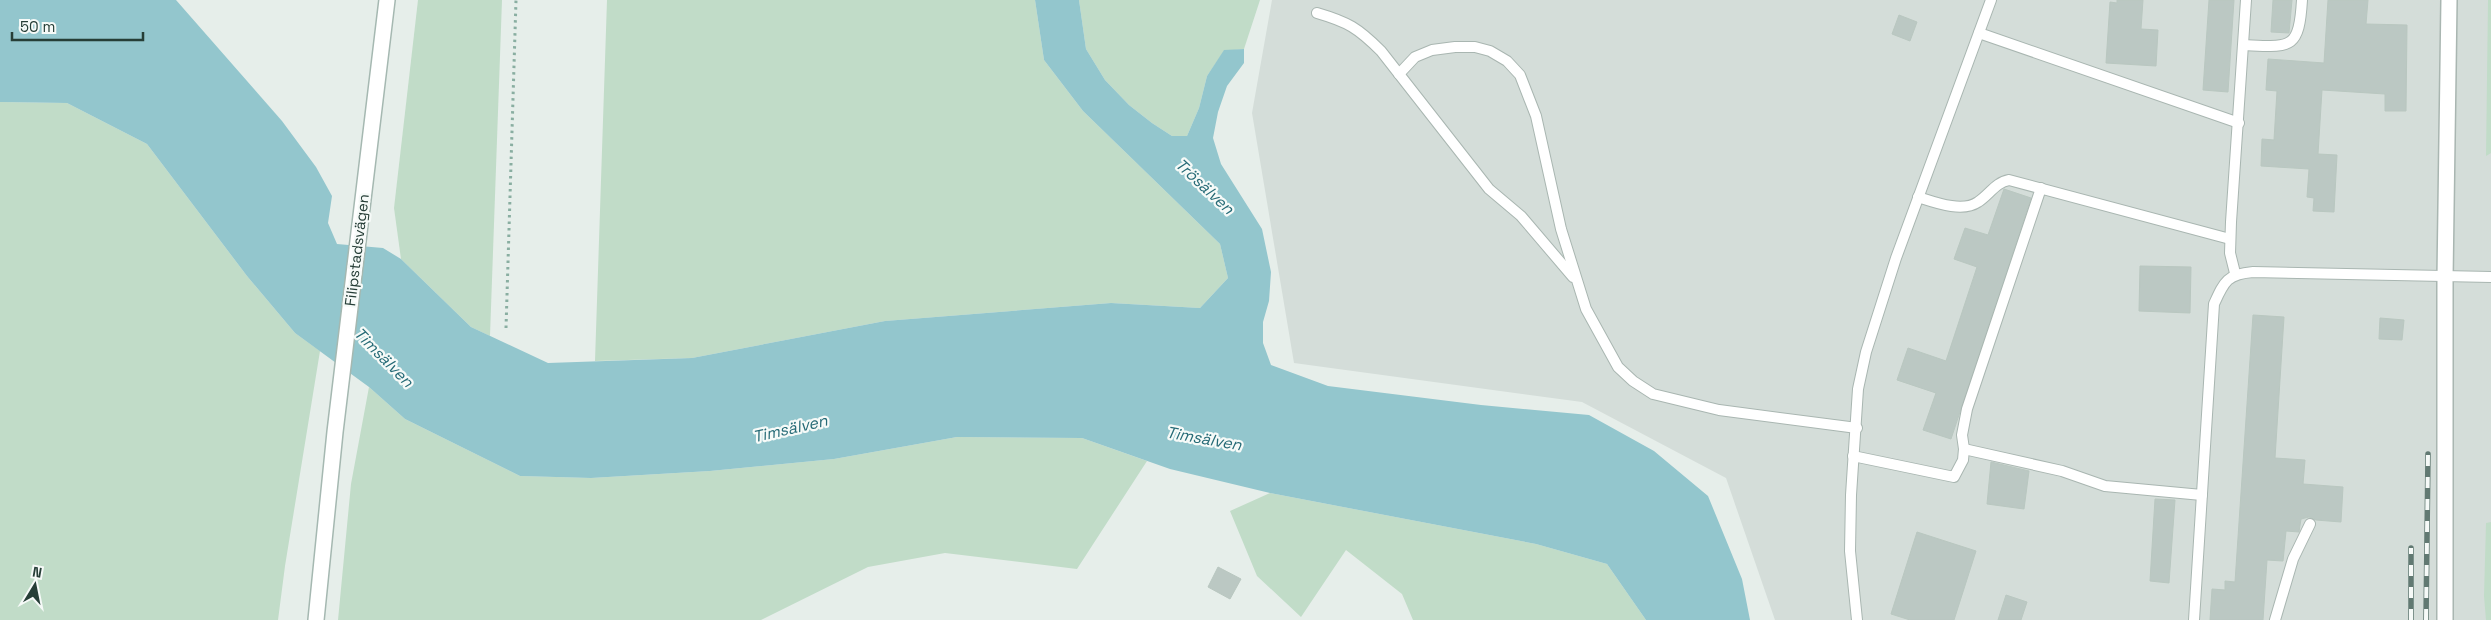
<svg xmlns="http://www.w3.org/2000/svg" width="2491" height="620" font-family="'Space Grotesk',sans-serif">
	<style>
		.built { fill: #d4ddd9 }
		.green { fill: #c1dcc8 }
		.water { fill: #93c6cd }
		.building { fill: #bbc8c3; stroke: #b9c7c0 }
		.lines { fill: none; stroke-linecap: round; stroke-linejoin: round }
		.service-casing { stroke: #a9b6b1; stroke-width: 12 }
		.minor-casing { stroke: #a9b6b1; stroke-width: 18 }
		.secondary-casing { stroke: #a5b8b1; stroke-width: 18 }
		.path { stroke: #89aea1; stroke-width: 3; stroke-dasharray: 2.5 4; stroke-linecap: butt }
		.service { stroke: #fff; stroke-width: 10 }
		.minor { stroke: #fff; stroke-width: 15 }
		.secondary { stroke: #fff; stroke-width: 15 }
		.rail-casing { stroke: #617972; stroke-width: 5.5 }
		.rail { stroke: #f6faf8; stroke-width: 4; stroke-dasharray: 11; stroke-linecap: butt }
		.labels { text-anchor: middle; stroke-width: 4.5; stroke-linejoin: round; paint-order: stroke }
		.street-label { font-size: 15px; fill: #263e37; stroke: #f6faf8 }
		.water-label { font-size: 16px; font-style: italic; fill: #256a76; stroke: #f6faf8 }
	</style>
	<rect width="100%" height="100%" fill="#e6eeea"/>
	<!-- built -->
	<polygon class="built" points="1272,0 2491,0 2491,620 1775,620 1726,478 1582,402 1294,363 1252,113"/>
	<!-- green -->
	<g class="green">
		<polygon points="418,0 502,0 490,336 471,327 401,259 394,208"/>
		<polygon points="607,0 1035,0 1044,60 1083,111 1220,244 1228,278 1200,308 1111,303 885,321 692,358 595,361"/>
		<polygon points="1079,0 1260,0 1244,49 1224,51 1207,76 1199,108 1187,136 1172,136 1152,123 1129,105 1105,80 1086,49"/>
		<polygon points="2488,0 2491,0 2491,153 2486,156"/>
		<polygon points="0,102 67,103 147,144 247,276 295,333 320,351 285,566 278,620 0,620"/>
		<polygon points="369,387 405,419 520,476 591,478 710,471 834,459 957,437 1082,438 1147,461 1077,569 945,553 868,567 761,620 338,620 351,484"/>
		<polygon points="1270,493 1536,544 1607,564 1646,620 1413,620 1402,594 1346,550 1301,617 1257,576 1230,511"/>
		<polygon points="2491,522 2491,620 2486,620 2484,596 2486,523"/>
	</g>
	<!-- water -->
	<polygon class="water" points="0,0 176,0 282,121 316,167 332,196 328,223 337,244 383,248 401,259 471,327 548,363 692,358 885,321 1111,303 1200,308 1228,278 1220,244 1083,111 1044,60 1035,0 1079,0 1086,49 1105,80 1129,105 1152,123 1172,136 1187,136 1199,108 1207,76 1224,50 1244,49 1244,63 1227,86 1218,112 1213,138 1221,164 1262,229 1271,272 1269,301 1263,322 1263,343 1271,365 1328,386 1481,405 1589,415 1654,451 1708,496 1742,579 1750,620 1646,620 1607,564 1536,544 1270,493 1170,469 1082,438 957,437 834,459 710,471 591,478 520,476 405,419 369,387 295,333 247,276 147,144 67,103 0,102"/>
	<!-- building -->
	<g class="building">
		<polygon points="2117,0 2143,0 2141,29 2158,30 2156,66 2106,63 2110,2 2117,3"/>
		<polygon points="2209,0 2234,0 2228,92 2203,90"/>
		<polygon points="2273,0 2292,0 2289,33 2271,32"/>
		<polygon points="2328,0 2368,0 2366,24 2407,25 2406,111 2385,111 2385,94 2322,90 2318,154 2337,155 2334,212 2313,211 2314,198 2307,197 2309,169 2261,166 2262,139 2274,140 2277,91 2266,90 2268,59 2324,63"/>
		<polygon points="1899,15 1917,22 1910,41 1892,34"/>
		<polygon points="2004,189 2031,198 1951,439 1923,430 1936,393 1897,380 1908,348 1946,361 1977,267 1954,259 1965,228 1988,235"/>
		<polygon points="2140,266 2191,267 2190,313 2139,311"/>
		<polygon points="2253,315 2284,317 2275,458 2305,460 2303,484 2343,487 2341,522 2316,520 2309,517 2301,519 2299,532 2286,531 2283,561 2267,560 2263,620 2210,620 2212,589 2225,590 2225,581 2235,582"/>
		<polygon points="2380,318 2404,320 2402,340 2379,339"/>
		<polygon points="1991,462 2029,471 2024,509 1987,504"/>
		<polygon points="2155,499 2175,500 2169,583 2150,581"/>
		<polygon points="1917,532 1976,551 1954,620 1910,620 1891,614"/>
		<polygon points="1218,567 1241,579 1230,599 1208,587"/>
		<polygon points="2006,595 2027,602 2021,620 1998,620"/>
	</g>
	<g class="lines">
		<defs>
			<g id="service">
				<path d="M1317 13C1348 22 1358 28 1381 51L1489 189 1521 216 1573 277"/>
				<polyline points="1979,33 2239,123"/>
				<path d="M2244 45C2290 47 2299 51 2302 0"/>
				<polyline points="1399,74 1415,57 1432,50 1455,47 1475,47 1490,51 1507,61 1520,75 1536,116 1561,229 1586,309 1618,367 1633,381 1653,394 1719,410 1857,428"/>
				<path d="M1918 197C1934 202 1962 213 1978 202 1989 195 1996 182 2009 180L2230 239"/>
				<polyline points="2235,273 2230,253 2231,222 2246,0"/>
				<polyline points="1964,449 2062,471 2105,486 2202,495"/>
				<polyline points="1853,456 1954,477 1963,460 1964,449 1962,435 1967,409 2041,188"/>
				<polyline points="1857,620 1850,551 1851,495 1858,389 1866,352 1896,258 1991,0"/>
				<path d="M2194 620 2214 304C2224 282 2227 274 2253 272L2491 277"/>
				<polyline points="2275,620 2293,559 2310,524"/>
			</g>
			<polyline id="minor" points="2445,620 2445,278 2449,0"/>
			<polyline id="secondary" points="316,620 335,432 387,0"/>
		</defs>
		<!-- service casing -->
		<use href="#service" class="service-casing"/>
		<!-- minor casing -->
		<use href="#minor" class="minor-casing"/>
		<!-- secondary casing -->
		<use href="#secondary" class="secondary-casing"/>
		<!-- path -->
		<polyline class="path" points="506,328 516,0"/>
		<!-- service -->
		<use href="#service" class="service"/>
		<!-- minor -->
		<use href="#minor" class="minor"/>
		<!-- secondary -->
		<use href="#secondary" class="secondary"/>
		<defs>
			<g id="rail">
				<polyline points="2411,620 2411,548"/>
				<polyline points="2426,620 2428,454"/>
			</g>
		</defs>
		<!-- rail casing -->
		<use href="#rail" class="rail-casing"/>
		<!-- rail -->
		<use href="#rail" class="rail"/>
	</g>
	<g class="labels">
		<!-- street labels -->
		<g class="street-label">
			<text transform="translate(357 250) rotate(-83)" y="5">Filipstadsvägen</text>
		</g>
		<!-- water labels -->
		<g class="water-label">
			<text transform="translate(1205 186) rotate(43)" y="6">Trösälven</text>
			<text transform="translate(384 357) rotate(45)" y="6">Timsälven</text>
			<text transform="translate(790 428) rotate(-13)" y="6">Timsälven</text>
			<text transform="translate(1204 438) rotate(10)" y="6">Timsälven</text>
		</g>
	</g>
	<!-- north arrow -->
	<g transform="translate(35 585) rotate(10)" stroke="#f6faf8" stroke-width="4" paint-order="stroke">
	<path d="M0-4L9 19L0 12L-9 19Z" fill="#263e37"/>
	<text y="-8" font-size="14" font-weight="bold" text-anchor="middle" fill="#263e37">N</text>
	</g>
	<!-- scale -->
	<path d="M12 32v8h131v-8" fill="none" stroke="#263e37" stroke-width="2.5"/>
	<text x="20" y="32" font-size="15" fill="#263e37" stroke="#f6faf8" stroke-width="4" paint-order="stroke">50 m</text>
</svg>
